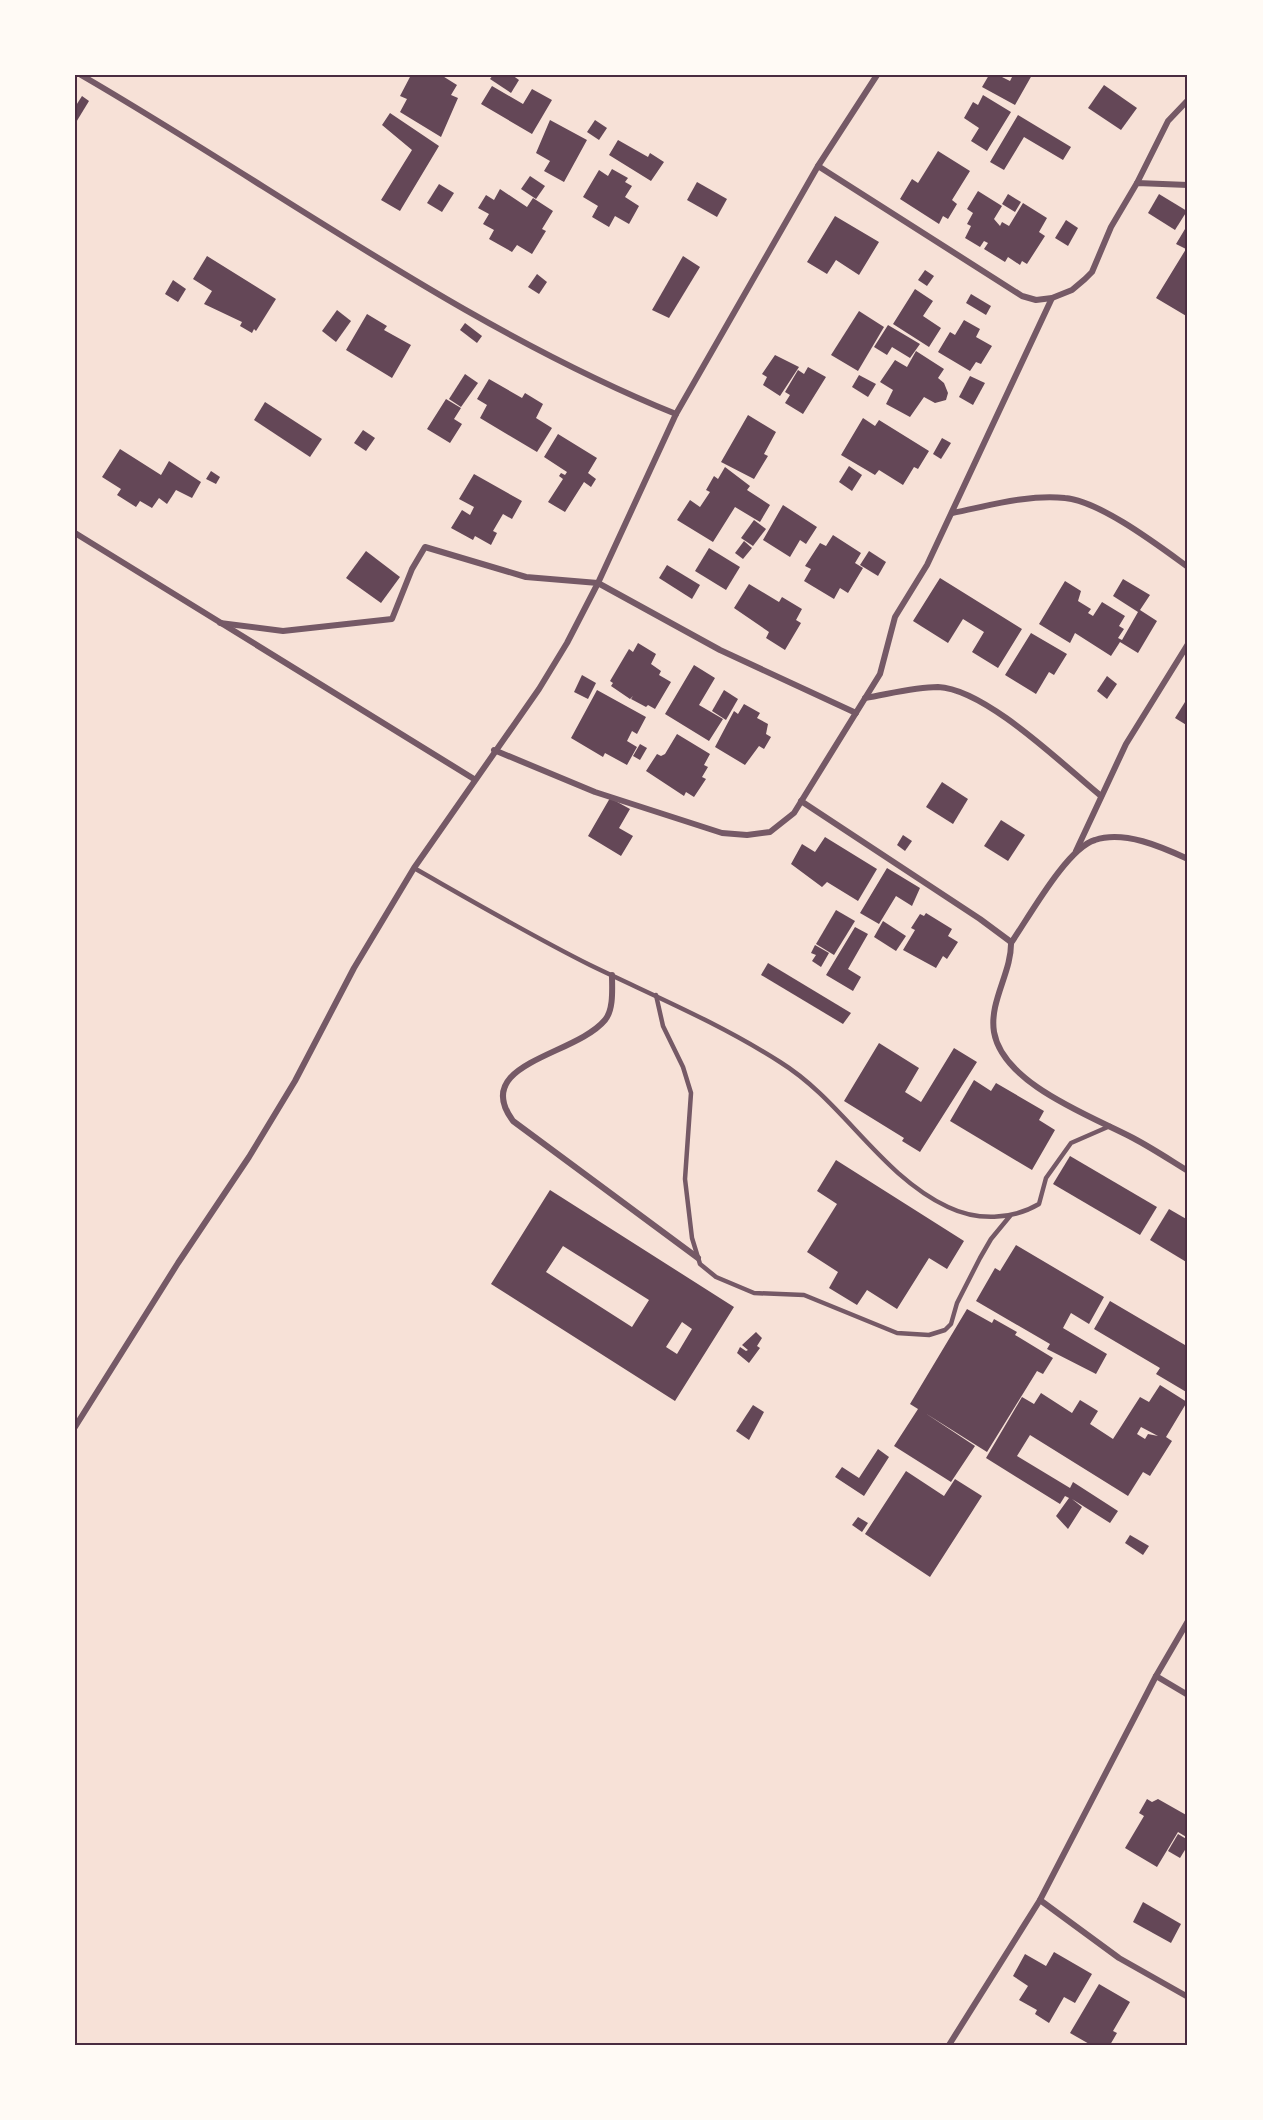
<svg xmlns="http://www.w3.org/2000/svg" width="1263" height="2120" font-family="'DejaVu Sans',sans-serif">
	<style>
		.building { fill: #644757; fill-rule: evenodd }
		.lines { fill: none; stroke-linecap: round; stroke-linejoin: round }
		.service { stroke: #755966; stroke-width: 4.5 }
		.minor { stroke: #755966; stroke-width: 6 }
		.neatline { fill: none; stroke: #4a2c40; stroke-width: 2 }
	</style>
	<rect width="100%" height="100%" fill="#f7e1d7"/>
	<!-- building -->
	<g class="building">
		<polygon points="411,75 441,75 457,85 451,95 458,98 441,137 400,112 407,99 400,96"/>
		<polygon points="493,75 512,75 519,80 511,93 490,79"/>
		<polygon points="989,75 998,75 1010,81 1013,75 1032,75 1015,105 982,87"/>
		<polygon points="1104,85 1137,108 1121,130 1088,108"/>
		<polygon points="492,86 523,104 532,89 552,100 532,134 481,104"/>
		<polygon points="983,95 1011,112 987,151 971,141 979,128 964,118 973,102 978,105"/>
		<polygon points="82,96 89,101 75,124 75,107"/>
		<polygon points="390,113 439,146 400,211 381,200 412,150 382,125"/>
		<polygon points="1018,115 1071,147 1063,160 1024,137 1004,170 990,162"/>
		<polygon points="550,120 587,140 564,182 544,171 550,161 536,153"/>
		<polygon points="595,120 607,128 599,140 587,132"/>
		<polygon points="618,140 648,157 650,153 664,162 651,181 609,155"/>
		<polygon points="938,151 970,171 952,200 957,204 948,219 943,216 939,224 900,199 912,179 918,183"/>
		<polygon points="612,169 628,178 625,182 632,186 625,197 639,206 629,224 615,216 609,227 592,217 598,206 583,197 599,170 608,176"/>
		<polygon points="530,176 545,186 536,199 521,189"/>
		<polygon points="697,182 727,199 717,217 687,200"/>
		<polygon points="439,184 454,193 442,212 427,203"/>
		<polygon points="500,189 527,207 533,198 553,211 542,229 546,231 532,254 517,245 512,252 489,239 494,230 483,224 489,214 478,208 486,195 494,200"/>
		<polygon points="978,191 1002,206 994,219 1000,226 1002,222 1009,226 1023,203 1047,218 1039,232 1045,236 1027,264 1022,261 1020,265 1008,257 1005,262 984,249 988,243 984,241 980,247 965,238 971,226 967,224 973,213 967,209"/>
		<polygon points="1008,194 1021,202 1015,212 1002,204"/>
		<polygon points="1159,194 1187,211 1175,230 1148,213"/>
		<polygon points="835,216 879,242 859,275 836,260 827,274 807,262"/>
		<polygon points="1066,220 1078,228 1068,246 1055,238"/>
		<polygon points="1188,224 1188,317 1156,298 1186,249 1176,244"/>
		<polygon points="207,256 276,299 256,331 254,329 252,333 240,326 242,322 204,304 212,291 193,279"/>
		<polygon points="683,256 700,267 669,318 652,310"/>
		<polygon points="925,270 934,276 927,286 918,280"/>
		<polygon points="537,274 547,282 539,294 528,287"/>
		<polygon points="173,280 186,289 178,302 165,294"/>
		<polygon points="915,289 933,301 923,316 941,328 929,347 893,324"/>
		<polygon points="971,294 991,306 986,315 966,303"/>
		<polygon points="337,310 351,321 336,342 322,331"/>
		<polygon points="859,311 884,327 858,371 831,355"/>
		<polygon points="367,314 387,326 384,330 411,345 392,378 346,350"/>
		<polygon points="964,320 980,329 976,337 992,346 981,364 976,362 970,371 938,352 950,332 955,335"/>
		<polygon points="465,323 482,336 477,343 460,330"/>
		<polygon points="888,325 920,344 910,358 892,347 887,355 874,347"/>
		<polygon points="916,351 944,369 938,378 944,383 948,393 946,400 935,403 924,397 910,417 886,404 893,390 880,382 895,360 907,367"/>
		<polygon points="775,355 799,367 780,396 763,385 767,377 762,374"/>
		<polygon points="808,367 826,377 803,414 785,403 790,395 785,392 798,370 804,374"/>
		<polygon points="465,374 478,383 461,407 449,399"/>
		<polygon points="859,375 876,384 868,397 852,387"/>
		<polygon points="970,376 985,383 973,405 959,397"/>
		<polygon points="489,379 522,398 525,393 543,404 536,418 552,428 537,452 480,418 487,405 477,399"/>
		<polygon points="446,399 461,408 454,419 462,424 450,443 427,429"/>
		<polygon points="265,402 322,439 310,457 254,420"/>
		<polygon points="748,415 776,432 764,454 768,456 754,479 721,462"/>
		<polygon points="863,418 875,426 879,420 929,451 918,469 914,467 903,485 879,470 875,475 841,455"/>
		<polygon points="363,430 375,438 366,451 354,443"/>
		<polygon points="558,434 597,458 588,473 596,479 591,487 584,482 565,512 548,502 563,479 559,476 561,473 565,475 567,472 544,457"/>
		<polygon points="942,438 951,443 941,459 933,454"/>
		<polygon points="120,449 161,475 169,461 201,482 192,498 176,490 167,504 159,498 152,508 140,501 136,507 117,495 121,489 102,477"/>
		<polygon points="849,466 862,475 852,491 839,482"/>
		<polygon points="725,467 750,486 747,490 770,505 760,522 735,507 713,542 677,520 690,500 700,507 710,492 706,490 714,476 718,479"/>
		<polygon points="211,471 220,477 216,484 206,479"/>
		<polygon points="474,474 522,501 512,519 503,514 493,531 497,533 491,545 475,536 473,540 451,528 462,510 470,515 474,507 459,499"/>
		<polygon points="783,505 817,527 806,544 800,540 790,557 763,540"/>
		<polygon points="754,520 766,529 753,546 741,538"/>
		<polygon points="833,535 861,553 855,563 863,568 848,593 840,588 834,599 804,581 811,569 805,566 820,543 826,546"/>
		<polygon points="744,541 752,548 743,559 735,553"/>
		<polygon points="709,548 740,567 726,590 695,571"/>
		<polygon points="366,551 400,577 381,603 346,578"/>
		<polygon points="869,551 886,562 878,576 860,565"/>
		<polygon points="667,565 700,585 692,599 659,578"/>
		<polygon points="940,578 1022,629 998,668 972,652 984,632 963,619 948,643 913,621"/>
		<polygon points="1123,579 1150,595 1140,610 1157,621 1138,653 1120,642 1111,656 1075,633 1070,643 1039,624 1065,581 1081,591 1078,601 1091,609 1088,613 1093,616 1102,602 1125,616 1119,626 1124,629 1118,638 1122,640 1138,612 1113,596"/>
		<polygon points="749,584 779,602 782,597 802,609 796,620 801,623 785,650 766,638 769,632 734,608"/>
		<polygon points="1031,633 1067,654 1054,675 1049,672 1036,694 1005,675"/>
		<polygon points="638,643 656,654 651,664 661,671 659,675 671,682 655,709 648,705 646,707 631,699 633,696 630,699 611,686 613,683 610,681 629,649 633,652"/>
		<polygon points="694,665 715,678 699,705 723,719 709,741 665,714"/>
		<polygon points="582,675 596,683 588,699 574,692"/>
		<polygon points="1107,676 1117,684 1107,699 1097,691"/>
		<polygon points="597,690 646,717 637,734 632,731 627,741 637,747 627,765 605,753 603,757 571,738"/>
		<polygon points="724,690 738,699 726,720 712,711"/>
		<polygon points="1185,702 1188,704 1188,726 1175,718"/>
		<polygon points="744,704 760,713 757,718 768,724 766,734 771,737 764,749 759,746 745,765 715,747 734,711 738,714"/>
		<polygon points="677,734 710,754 704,765 708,767 702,777 706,779 694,797 686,792 684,796 646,771 657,754 661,756 665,754"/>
		<polygon points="640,744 647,748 640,760 633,756"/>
		<polygon points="942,782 968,799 953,824 926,807"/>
		<polygon points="610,798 630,809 619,828 633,836 621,856 588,836"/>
		<polygon points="1001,820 1025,835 1008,861 984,846"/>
		<polygon points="903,835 912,841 905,851 897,845"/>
		<polygon points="825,837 877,869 858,901 827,882 822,887 791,864 802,844 815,852"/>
		<polygon points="887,868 920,888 912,906 896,896 879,924 860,913"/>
		<polygon points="836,910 855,921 834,955 816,944"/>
		<polygon points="926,913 952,929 948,936 958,942 947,959 943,956 936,968 903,950 915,930 911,928 920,914 924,916"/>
		<polygon points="883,921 906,936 896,951 874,937"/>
		<polygon points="855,927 868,934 848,969 861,977 853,991 826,975"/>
		<polygon points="815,945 829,953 821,967 812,961 816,955 811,953"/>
		<polygon points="768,963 851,1013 843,1024 761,975"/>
		<polygon points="879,1043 919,1068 905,1092 921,1102 954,1048 977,1062 920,1152 902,1141 904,1138 844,1101"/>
		<polygon points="974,1080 991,1091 996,1083 1044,1111 1039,1120 1055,1130 1032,1170 950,1121"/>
		<polygon points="1070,1156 1157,1207 1140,1235 1053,1184"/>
		<polygon points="836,1160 964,1241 947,1269 929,1258 897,1309 867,1290 857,1305 829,1288 838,1272 807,1252 837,1204 817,1191"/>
		<path d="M550 1190 734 1307 675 1401 491 1284ZM563 1246 649 1300 632 1327 546 1272ZM682 1322 692 1329 677 1354 666 1347Z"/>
		<polygon points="1169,1209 1188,1220 1188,1263 1150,1240"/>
		<polygon points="1016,1245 1104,1297 1089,1324 1071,1313 1063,1328 1107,1354 1096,1374 1047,1349 1050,1344 976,1301 995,1268 1000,1271"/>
		<polygon points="1110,1301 1185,1345 1188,1340 1188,1393 1156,1374 1160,1368 1094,1329"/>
		<polygon points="967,1309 992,1323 994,1319 1017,1332 1015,1335 1053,1358 1043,1374 1037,1371 987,1452 925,1413 975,1446 951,1482 894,1446 918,1409 910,1404"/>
		<polygon points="756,1332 762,1338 757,1346 760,1348 749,1363 737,1353 740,1347 746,1351 748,1350 742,1345"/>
		<path d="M1160 1385 1187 1402 1166 1437 1172 1441 1150 1476 1143 1472 1128 1496 1030 1435 1017 1456 1070 1488 1073 1482 1118 1511 1110 1523 1072 1499 1082 1507 1068 1529 1056 1516 1069 1498 1065 1496 1060 1504 986 1458 1022 1397 1034 1404 1041 1393 1072 1413 1080 1400 1098 1411 1090 1424 1113 1439 1140 1397 1149 1402ZM1141 1427 1158 1436 1148 1434 1145 1439 1137 1434Z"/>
		<polygon points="753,1405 764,1412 749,1440 736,1431"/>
		<polygon points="878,1449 889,1457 864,1496 835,1477 842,1467 859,1478"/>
		<polygon points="906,1471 944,1496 955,1479 982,1496 930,1577 865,1534"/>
		<polygon points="858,1517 868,1523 862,1532 852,1525"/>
		<polygon points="1130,1535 1149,1546 1143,1555 1125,1543"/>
		<polygon points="1147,1799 1152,1802 1158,1799 1188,1816 1188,1838 1178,1832 1157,1867 1125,1848 1144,1816 1139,1813"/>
		<polygon points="1178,1834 1188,1840 1188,1845 1180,1858 1168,1851"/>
		<polygon points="1143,1902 1181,1924 1171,1943 1133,1922"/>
		<polygon points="1054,1952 1092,1974 1075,2003 1064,1997 1049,2023 1035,2014 1037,2010 1019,2000 1028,1986 1013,1976 1025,1954 1046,1966"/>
		<polygon points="1099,1984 1130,2002 1113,2031 1117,2033 1110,2045 1091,2045 1070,2033"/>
	</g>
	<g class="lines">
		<!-- service -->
		<g class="service">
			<path d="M414 868C472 901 530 935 590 965 654 996 719 1023 780 1062 843 1101 880 1175 948 1207 977 1221 1012 1220 1039 1204L1046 1178 1071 1143 1110 1126"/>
			<polyline points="656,995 663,1026 683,1067 691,1093 685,1179 692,1238 700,1264 716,1277 754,1293 804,1295 897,1333 929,1335 945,1330 951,1324 957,1303 980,1258 991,1239 1010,1216"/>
		</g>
		<!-- minor -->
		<g class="minor">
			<path d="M81 75C276 188 466 329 676 414"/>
			<polyline points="818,166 1022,296 1036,300 1052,298 1072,290 1085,279 1092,272 1111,227 1137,183 1188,185"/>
			<polyline points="1137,183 1168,121 1188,100"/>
			<path d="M952 513C988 506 1028 494 1065 498 1100 501 1159 546 1188 567"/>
			<polyline points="75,533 474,779"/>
			<polyline points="220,623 283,631 392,619 412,569 425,547 526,577 598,583 720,650 856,713"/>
			<path d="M865 698C889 694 914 687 938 687 986 689 1064 766 1101 796"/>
			<polyline points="494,750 595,792 722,833 747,835 770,832 794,813 880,674 895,617 927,565 1052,298"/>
			<path d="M801 801 980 919 1011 942C1012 972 989 1001 994 1032 1003 1084 1091 1116 1133 1138 1152 1148 1170 1160 1188 1171"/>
			<polyline points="1076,851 1126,744 1188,644"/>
			<path d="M1011 943C1029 917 1067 848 1095 840 1124 830 1162 847 1188 859"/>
			<path d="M612 975C612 988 614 1009 605 1020 575 1056 470 1063 513 1121L698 1258"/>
			<polyline points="75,1427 178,1263 249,1157 295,1081 354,968 414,868 539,689 567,643 598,583 676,414 818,166 877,75"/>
			<polyline points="1156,1676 1188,1695"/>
			<polyline points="1040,1900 1119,1958 1188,1997"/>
			<polyline points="949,2045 1040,1900 1156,1676 1188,1621"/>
		</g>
	</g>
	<!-- border -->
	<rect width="1263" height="2120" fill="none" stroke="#fffaf5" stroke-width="153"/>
	<rect x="76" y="76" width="1110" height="1968" class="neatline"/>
</svg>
